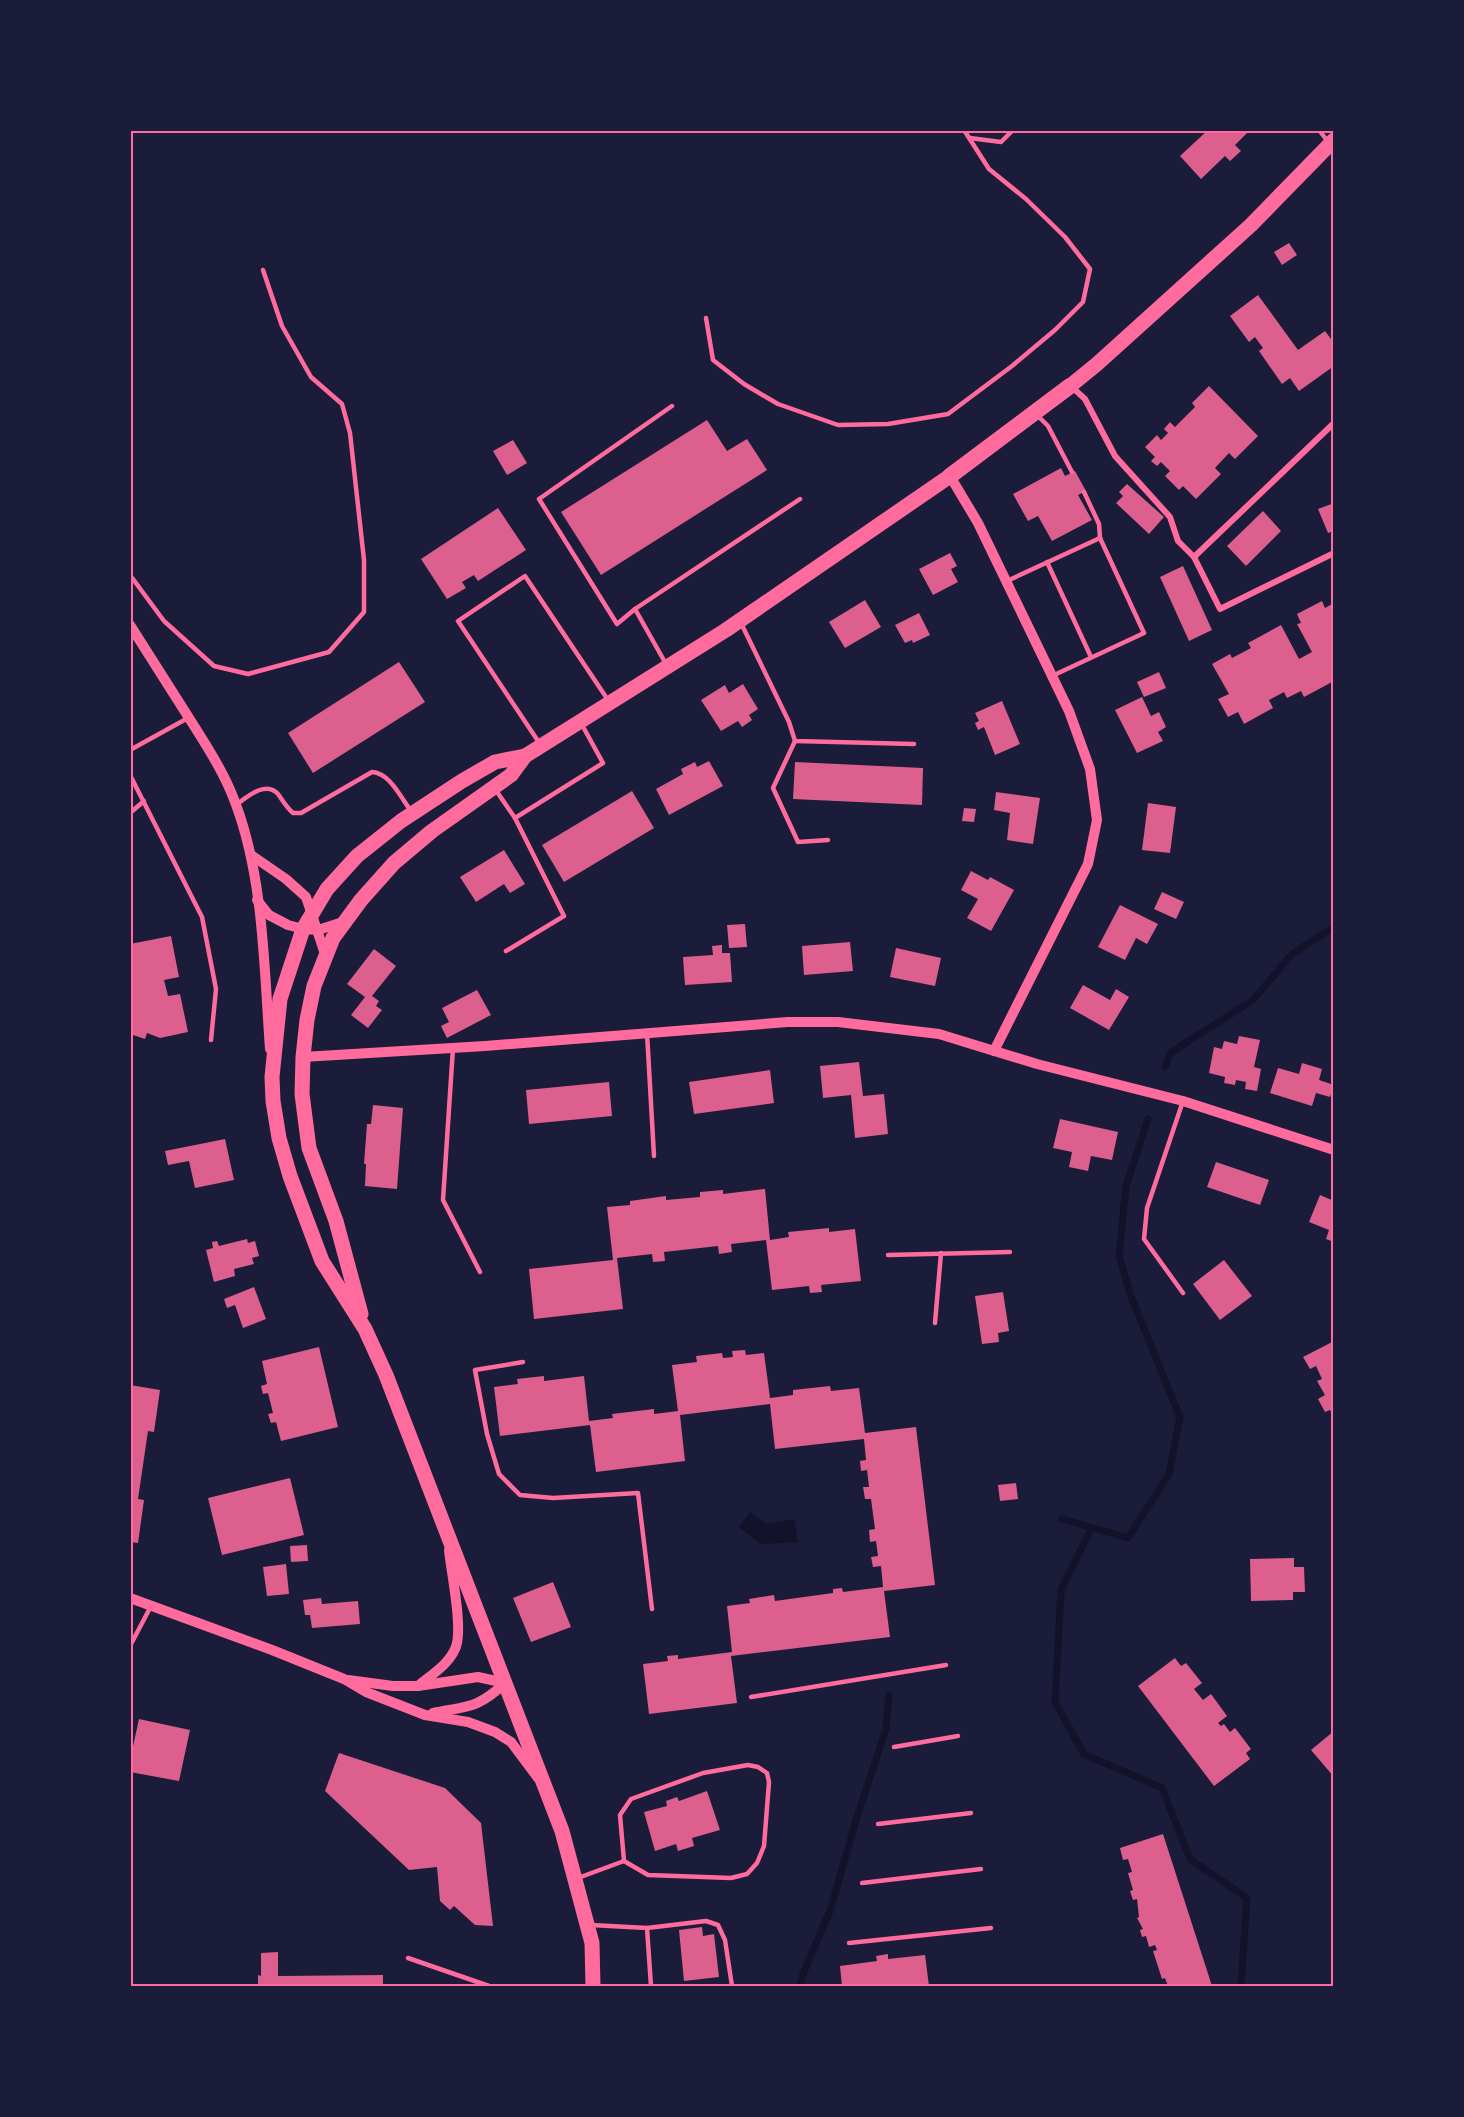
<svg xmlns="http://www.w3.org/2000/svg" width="1464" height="2117" font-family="Literata,serif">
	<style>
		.water { fill: #12122b }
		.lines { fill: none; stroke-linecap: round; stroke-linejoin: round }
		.stream { stroke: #12122b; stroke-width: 7 }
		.building { fill: #dd5f8e }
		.service { stroke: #ff6b9d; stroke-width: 4.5 }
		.minor { stroke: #ff6b9d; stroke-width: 6 }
		.tertiary { stroke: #ff6b9d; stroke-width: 10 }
		.primary { stroke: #ff6b9d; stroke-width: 15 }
		.trunk { stroke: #ff6b9d; stroke-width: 16 }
		.neatline { fill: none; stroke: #ff6b9d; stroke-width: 2 }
	</style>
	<rect width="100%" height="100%" fill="#1b1b3a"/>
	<!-- water -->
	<polygon class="water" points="750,1512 767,1524 794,1519 798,1542 760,1544 739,1527"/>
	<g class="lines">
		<!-- stream -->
		<g class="stream">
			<polyline points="1165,1067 1170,1053 1253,1000 1292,954 1334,927"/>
			<polyline points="1062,1519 1128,1538 1169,1474 1180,1417 1130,1294 1119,1255 1126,1186 1148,1119"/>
			<polyline points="1091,1529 1061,1590 1055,1702 1084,1754 1162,1788 1190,1859 1247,1898 1241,1986"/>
			<polyline points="800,1986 803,1974 830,1911 857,1817 886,1729 889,1695"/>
		</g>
	</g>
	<!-- building -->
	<g class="building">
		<polygon points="1208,130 1250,130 1235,145 1241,151 1230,161 1225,156 1201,179 1180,156"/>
		<polygon points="1289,243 1297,255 1282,265 1274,252"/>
		<polygon points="1258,295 1298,350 1325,331 1334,343 1334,366 1299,391 1290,378 1282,384 1259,351 1263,348 1255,337 1249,342 1230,316"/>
		<polygon points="1209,386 1258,436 1235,459 1229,453 1215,468 1221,474 1196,499 1183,486 1179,490 1165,476 1170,471 1161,462 1157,466 1151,461 1155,457 1145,447 1157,435 1161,440 1168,433 1164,429 1170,422 1175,427 1195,407 1192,403"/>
		<polygon points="707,420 727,451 747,439 767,470 601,575 561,512"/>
		<polygon points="513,440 527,463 507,475 493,451"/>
		<polygon points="1061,468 1065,476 1075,471 1086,491 1078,495 1092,520 1052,541 1038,516 1028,521 1013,494"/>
		<polygon points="1127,484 1164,517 1149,534 1116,503 1123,496 1119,492"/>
		<polygon points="1334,503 1334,531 1328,533 1318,509"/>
		<polygon points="498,508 526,550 478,581 474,575 462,582 466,588 447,599 421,559"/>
		<polygon points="1263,511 1281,531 1246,566 1227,546"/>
		<polygon points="950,553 957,566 951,569 958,582 933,595 919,569"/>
		<polygon points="1183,566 1212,630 1189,641 1160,577"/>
		<polygon points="865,600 881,627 845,648 829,622"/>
		<polygon points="1322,601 1325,608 1334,603 1334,681 1304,697 1301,691 1287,698 1284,692 1269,700 1273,708 1244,724 1238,712 1228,717 1218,699 1229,694 1212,664 1230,654 1232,658 1251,648 1248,643 1281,625 1299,659 1312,652 1297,624 1301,623 1297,614"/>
		<polygon points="919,613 930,635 913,643 912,640 905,643 895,625"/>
		<polygon points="399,662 425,702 313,773 288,733"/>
		<polygon points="1159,672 1166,688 1144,697 1137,682"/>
		<polygon points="743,684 758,709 749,715 752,720 742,727 738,721 721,731 701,700 725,685 729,693"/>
		<polygon points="1142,697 1151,716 1159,712 1166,727 1158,732 1163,741 1137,753 1115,710"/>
		<polygon points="1002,701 1020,744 995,755 984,727 978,730 975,723 979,721 975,713"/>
		<polygon points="709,761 723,786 669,815 656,789 683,774 681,769 695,762 697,767"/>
		<polygon points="795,762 923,768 922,805 793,799"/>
		<polygon points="632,791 654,828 564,882 542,845"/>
		<polygon points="996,792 1040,798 1033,844 1007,840 1010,813 994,810"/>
		<polygon points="1148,803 1176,807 1170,853 1142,850"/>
		<polygon points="964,808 976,809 974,822 962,821"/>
		<polygon points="504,850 525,884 510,893 504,884 476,902 460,877"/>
		<polygon points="971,871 988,880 990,877 1014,890 991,931 967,918 978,899 961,890"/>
		<polygon points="1162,892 1184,902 1176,919 1154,909"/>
		<polygon points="1120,905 1158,924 1147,944 1136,938 1125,960 1098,947"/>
		<polygon points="745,924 747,947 729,948 727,925"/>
		<polygon points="171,936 179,977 164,980 168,996 180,994 188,1032 160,1038 147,1033 145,1039 130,1034 130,944"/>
		<polygon points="850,942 853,971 804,975 802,946"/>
		<polygon points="722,945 722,953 730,953 732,982 685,985 683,957 713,955 712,946"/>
		<polygon points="896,948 941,958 935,986 890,977"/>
		<polygon points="374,949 396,966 372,996 379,1001 376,1006 382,1010 368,1028 351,1015 365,997 347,984"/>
		<polygon points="1083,985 1110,1000 1116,989 1129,997 1109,1030 1070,1008"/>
		<polygon points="477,990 491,1015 447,1038 441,1026 449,1022 442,1008"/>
		<polygon points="1239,1036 1260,1040 1254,1067 1261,1069 1257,1091 1245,1089 1246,1082 1236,1080 1235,1085 1224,1083 1225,1077 1209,1073 1214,1047 1222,1049 1224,1041 1237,1044"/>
		<polygon points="859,1062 863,1096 884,1094 888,1134 855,1138 851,1095 823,1098 820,1066"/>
		<polygon points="1302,1063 1322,1069 1319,1080 1334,1085 1330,1097 1316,1093 1312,1106 1270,1093 1278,1068 1299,1074"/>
		<polygon points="770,1070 774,1103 694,1114 689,1082"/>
		<polygon points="609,1082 612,1116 529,1124 526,1090"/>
		<polygon points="373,1105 403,1108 397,1189 365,1186 366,1164 364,1164 367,1124 371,1124"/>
		<polygon points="1060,1119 1118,1132 1112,1160 1091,1156 1088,1171 1069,1167 1072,1152 1053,1148"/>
		<polygon points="225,1139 234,1180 195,1188 189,1161 168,1165 165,1151"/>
		<polygon points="1216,1162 1269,1180 1260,1205 1207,1187"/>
		<polygon points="765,1189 770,1240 789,1237 788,1232 829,1228 829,1232 855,1229 861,1281 821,1285 822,1292 810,1293 809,1286 772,1290 766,1240 731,1244 732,1252 719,1254 718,1246 664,1252 665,1261 653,1262 652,1254 617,1258 623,1309 534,1319 529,1269 613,1260 607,1207 630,1205 630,1201 666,1196 666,1200 700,1197 700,1192 723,1190 723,1194"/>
		<polygon points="1320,1195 1334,1201 1334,1242 1326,1239 1329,1230 1309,1222"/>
		<polygon points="247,1239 248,1243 255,1241 259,1256 252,1258 254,1264 234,1269 235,1276 214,1282 206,1250 213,1248 212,1242 217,1241 219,1246"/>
		<polygon points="1224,1260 1252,1296 1220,1320 1193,1284"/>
		<polygon points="254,1287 266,1319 243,1328 235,1305 227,1308 224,1299"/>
		<polygon points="1003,1292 1009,1331 998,1333 999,1342 982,1344 975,1296"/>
		<polygon points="1334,1341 1334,1417 1330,1410 1325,1412 1318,1399 1325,1395 1317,1381 1322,1379 1316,1366 1310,1369 1303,1357"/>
		<polygon points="319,1347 338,1427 281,1441 276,1422 271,1423 268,1414 273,1413 268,1393 263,1394 261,1386 267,1384 262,1361"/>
		<polygon points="745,1350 746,1355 764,1353 770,1398 793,1395 793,1390 830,1386 831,1391 859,1388 865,1433 916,1427 935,1585 884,1591 890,1637 731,1656 737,1703 649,1714 643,1664 668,1661 667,1656 678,1655 678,1659 732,1652 727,1606 750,1603 749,1599 774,1595 775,1601 833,1593 833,1589 842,1588 843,1592 883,1587 881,1566 873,1567 871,1557 878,1556 876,1541 870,1542 869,1530 875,1529 871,1499 865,1499 863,1487 869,1487 867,1470 861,1471 860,1461 866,1460 864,1439 775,1449 770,1404 680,1415 685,1461 596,1472 590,1425 500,1436 494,1387 518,1384 517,1379 544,1376 544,1381 584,1376 589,1421 613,1418 612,1414 654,1409 654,1414 678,1411 672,1365 697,1362 696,1356 722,1353 723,1358 733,1357 732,1351"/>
		<polygon points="130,1385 160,1390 154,1432 148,1431 138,1499 144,1500 138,1543 130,1542"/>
		<polygon points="290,1478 304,1535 222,1555 208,1498"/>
		<polygon points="1016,1483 1018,1499 1000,1501 998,1485"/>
		<polygon points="307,1545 308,1561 291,1562 290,1546"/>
		<polygon points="1294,1558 1294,1567 1304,1567 1305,1592 1293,1592 1293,1600 1251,1601 1250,1559"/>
		<polygon points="286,1564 289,1594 267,1596 263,1567"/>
		<polygon points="553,1582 571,1627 531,1642 513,1598"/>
		<polygon points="321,1598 322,1604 358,1601 360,1624 312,1628 310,1615 305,1615 303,1600"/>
		<polygon points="1175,1658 1181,1666 1186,1663 1202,1683 1194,1689 1203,1700 1211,1694 1227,1716 1218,1723 1221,1726 1224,1724 1230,1732 1235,1728 1251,1749 1246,1753 1250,1759 1214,1786 1138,1686"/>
		<polygon points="139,1719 190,1730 179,1781 130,1772 130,1760"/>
		<polygon points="1334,1731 1334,1777 1311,1750"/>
		<polygon points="339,1753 445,1788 481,1823 493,1926 475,1925 454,1906 450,1910 440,1901 437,1867 409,1870 325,1791"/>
		<polygon points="707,1791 720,1830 692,1838 694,1846 678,1851 676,1844 655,1851 644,1812 667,1806 666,1801 677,1797 679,1801"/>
		<polygon points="1163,1834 1212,1986 1168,1986 1165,1978 1162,1979 1153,1951 1157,1950 1155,1945 1149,1947 1146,1936 1142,1937 1140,1930 1143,1929 1137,1918 1139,1917 1137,1899 1133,1900 1130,1891 1133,1890 1128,1873 1132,1872 1128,1859 1123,1860 1120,1848"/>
		<polygon points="702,1927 703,1936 714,1934 719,1977 684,1981 679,1930"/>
		<polygon points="278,1952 278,1976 383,1975 383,1986 258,1986 258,1975 261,1976 261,1953"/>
		<polygon points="888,1954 888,1959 925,1955 929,1986 842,1986 840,1966 877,1961 876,1956"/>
	</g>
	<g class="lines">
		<!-- service -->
		<g class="service">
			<polyline points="1319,130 1329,143"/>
			<polyline points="970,138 1001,142 1013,130"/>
			<polyline points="706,318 713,360 744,384 778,404 838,425 888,424 948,414 1012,366 1055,330 1083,302 1090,269 1065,237 1026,199 989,169 964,130"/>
			<polyline points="1038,416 1048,426 1072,472"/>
			<polyline points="1047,562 1091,657"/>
			<polyline points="130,575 164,621 214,666 248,674 329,652 364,612 364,560 350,433 342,404 311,377 282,326 263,270"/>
			<polyline points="1007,581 1100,538"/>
			<polyline points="635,609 617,624 539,499 672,406"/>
			<polyline points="741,623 789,722 795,741 914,744"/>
			<polyline points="666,664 635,609 800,499"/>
			<polyline points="1052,676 1144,633 1100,538 1099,524 1084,492"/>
			<polyline points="795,741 773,788 798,842 828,840"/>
			<polyline points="540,744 458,621 525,576 608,700"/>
			<polyline points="130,750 188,718"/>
			<polyline points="130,775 202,917 216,989 211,1040"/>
			<polyline points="495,789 515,818 564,916 506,951"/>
			<path d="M236 805C247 797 266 780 278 794 283 801 286 807 293 813H301L372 772C390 773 401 798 411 811"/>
			<polyline points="130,813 144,801"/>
			<polyline points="515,818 603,763 581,723"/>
			<polyline points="647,1033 654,1156"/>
			<polyline points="453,1048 443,1200 480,1272"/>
			<polyline points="888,1255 1010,1252"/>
			<polyline points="1183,1293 1144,1239 1147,1208 1183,1101"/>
			<polyline points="935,1323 941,1253"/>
			<polyline points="523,1362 475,1370 487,1434 499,1474 520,1495 553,1498 638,1493 652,1609"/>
			<polyline points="130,1646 151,1606"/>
			<polyline points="751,1697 946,1665"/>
			<polyline points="894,1747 958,1736"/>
			<polygon points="748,1765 758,1767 767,1773 769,1782 764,1846 757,1863 747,1874 731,1878 648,1875 624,1861 620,1815 631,1799 703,1773"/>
			<polyline points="878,1824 971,1813"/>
			<polyline points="578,1878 624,1861"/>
			<polyline points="862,1883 981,1869"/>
			<polyline points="591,1925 647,1928 651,1986"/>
			<polyline points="647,1928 706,1921 718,1925 725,1940 732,1986"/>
			<polyline points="849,1943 991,1928"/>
			<polyline points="408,1958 489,1986"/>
		</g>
		<!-- minor -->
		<g class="minor">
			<polyline points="1072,387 1085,399 1115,456 1170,517 1178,541 1194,557"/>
			<polyline points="1334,423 1194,557 1220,609 1334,553"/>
		</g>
		<!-- tertiary -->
		<g class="tertiary">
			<polyline points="950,476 978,523 1069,711 1090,769 1097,820 1088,864 994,1051"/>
			<path d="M130 625C150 656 169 687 189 718 206 745 224 772 235 802 264 878 264 968 270 1049"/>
			<polyline points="251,855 286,879 306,897 325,954"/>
			<polyline points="257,900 269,915 288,925 303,929 318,930 346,921"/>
			<polyline points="303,1057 485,1046 788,1022 838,1022 939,1034 1037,1064 1183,1101 1334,1150"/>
			<polyline points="130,1598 272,1650 344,1679 366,1692 425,1715 468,1722 495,1732 511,1742 538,1778"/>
			<polyline points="348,1680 393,1686 418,1686 478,1677 505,1683"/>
			<path d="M418 1686C431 1675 448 1665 455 1649 464 1631 451 1572 449 1550"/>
			<path d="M433 1713C468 1706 477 1709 505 1683"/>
		</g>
		<!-- primary -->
		<g class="primary">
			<polyline points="1070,386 1097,364 1251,225 1334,140"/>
			<polyline points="361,1314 336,1221 309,1148 302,1094 303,1057 307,1020 314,986 333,938 361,900 394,863 432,831 511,775 525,756"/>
			<polyline points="593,1986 592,1943 562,1831 386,1375 365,1329 322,1261 290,1176 279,1138 273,1101 272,1077 280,999 303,929 327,889 357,856 401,821 462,781 495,762 525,756 726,630 950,476"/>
		</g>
		<!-- trunk -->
		<polyline class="trunk" points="950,476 1070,386"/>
	</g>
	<!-- border -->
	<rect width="1464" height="2117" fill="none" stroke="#1b1b3a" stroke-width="264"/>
	<rect x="132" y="132" width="1200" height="1853" class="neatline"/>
</svg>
